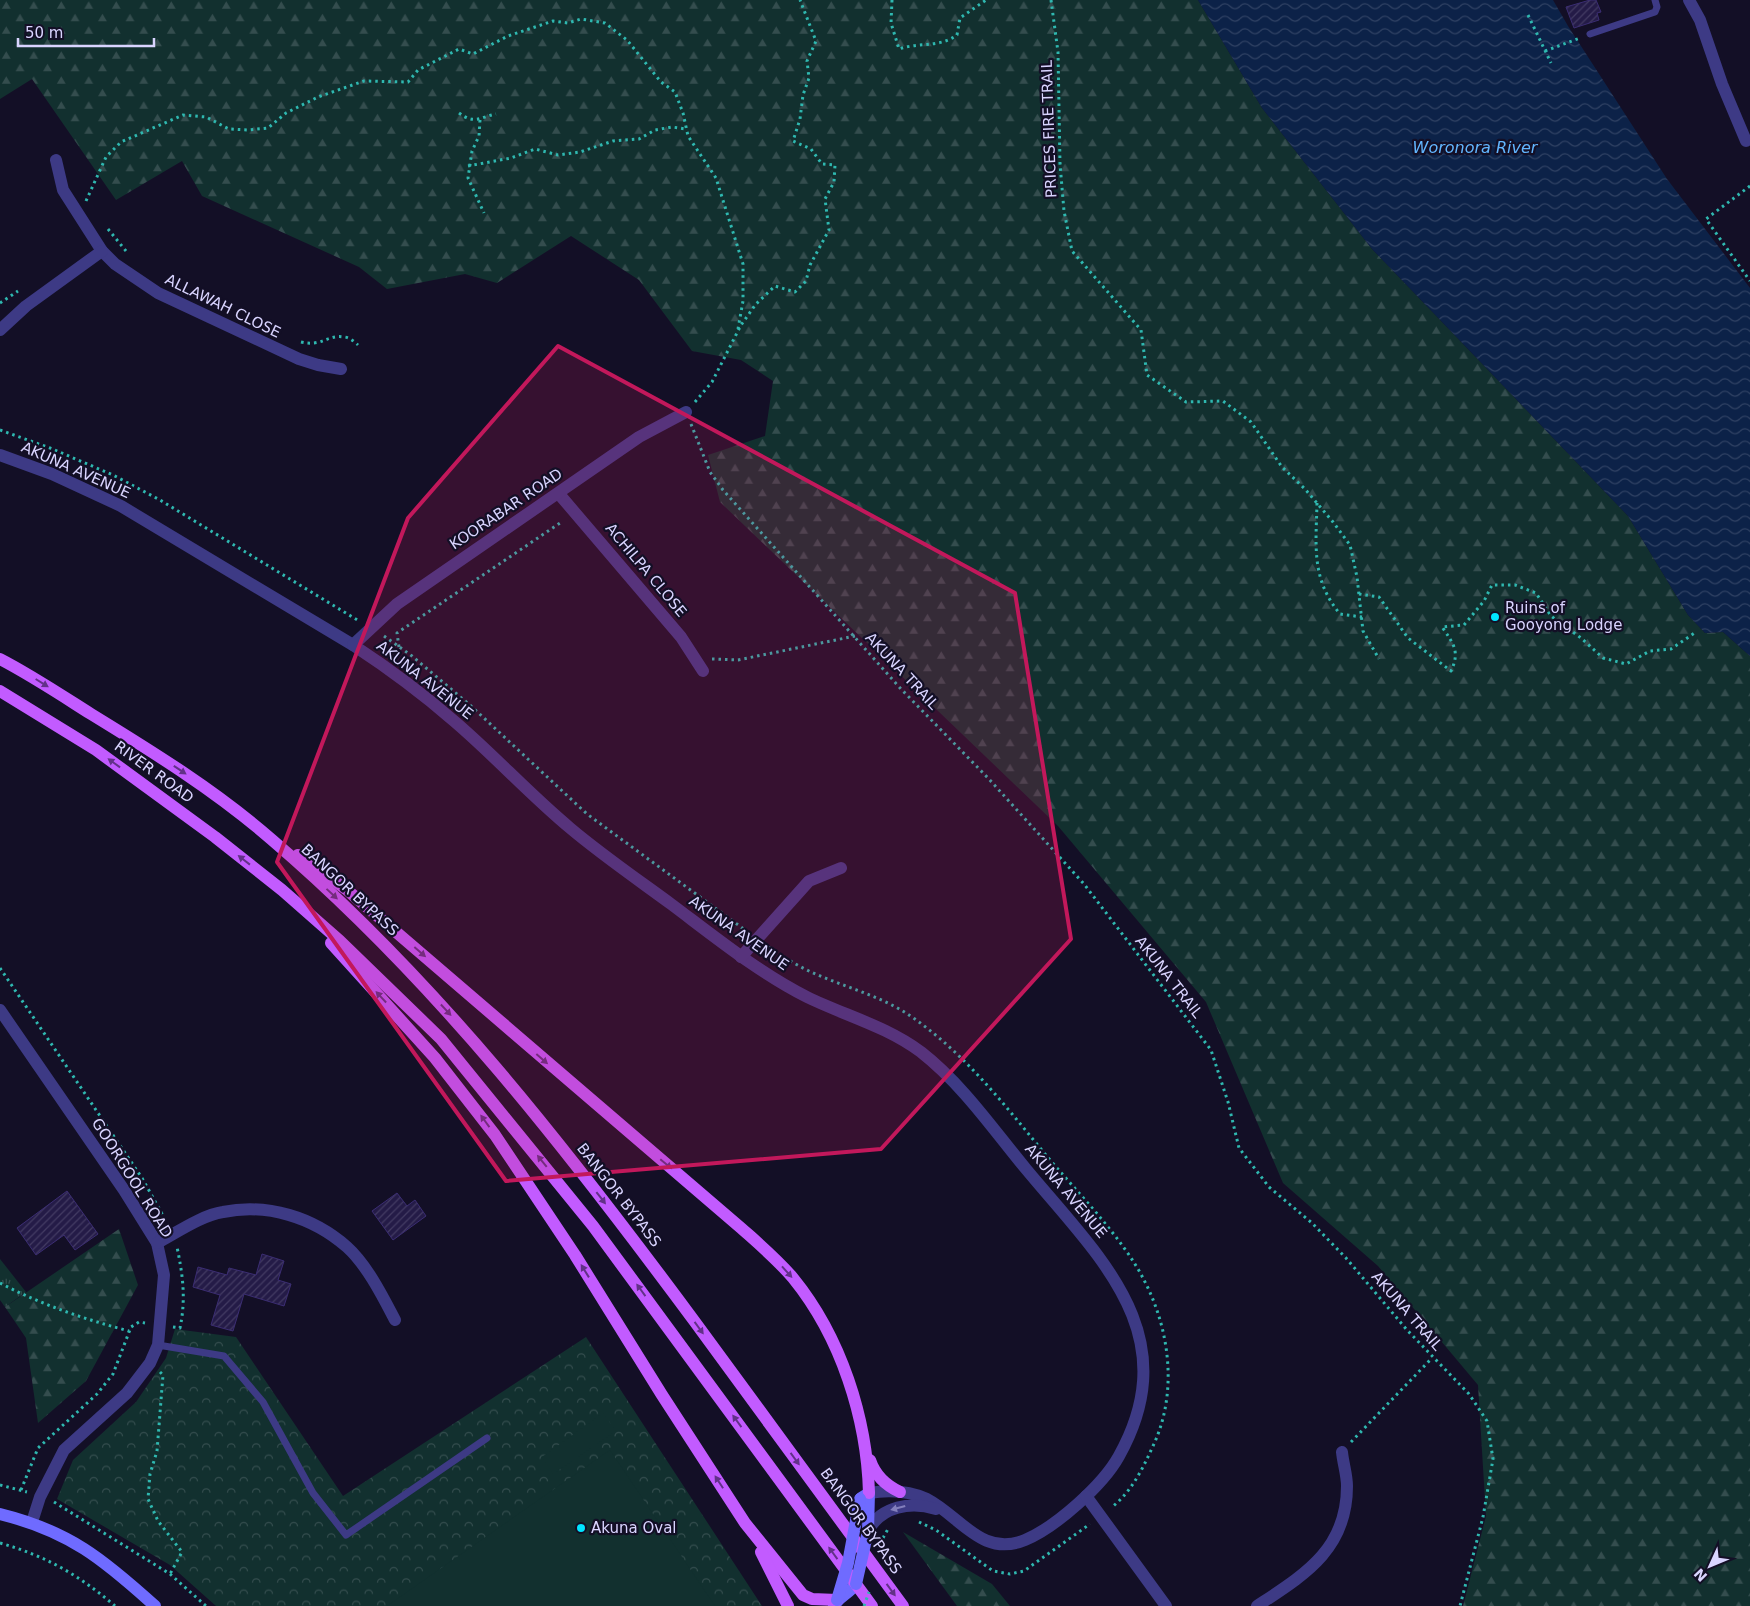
<svg xmlns="http://www.w3.org/2000/svg" width="1750" height="1606" font-family="'DejaVu Sans',sans-serif">
	<style>
		.grass { fill: url(#grass-tufts) }
		.forest { fill: url(#forest-firs) }
		.park { fill: url(#park-crowns) }
		.garden { fill: #12302f }
		.water { fill: url(#water-waves) }
		.building { fill: url(#building-hatch); stroke: #3b2d73 }
		.lines { fill: none; stroke-linecap: round; stroke-linejoin: round }
		.path { stroke: #2fb8b0; stroke-width: 3; stroke-dasharray: 2.5 4; stroke-linecap: butt }
		.lane { stroke: #3d3a85; stroke-width: 7 }
		.street { stroke: #3d3a85; stroke-width: 12 }
		.secondary { stroke: #6f6bff; stroke-width: 12 }
		.primary { stroke: #c25bff; stroke-width: 12 }
		.path-bridge { stroke: #2fb8b0; stroke-width: 3; stroke-dasharray: 2.5 4; stroke-linecap: butt }
		.secondary-bridge { stroke: #6f6bff; stroke-width: 12 }
		.oneway { fill: #623188 }
		.oneway2 { fill: #837fbc }
		.marked { fill: #c2185b; fill-opacity: 0.2; stroke: #c2185b; stroke-width: 4; stroke-linejoin: round }
		.poi-dot { fill: #00e5ff; stroke: #130f26; stroke-width: 2 }
		.labels { text-anchor: middle; stroke-width: 4.5; stroke-linejoin: round; paint-order: stroke }
		.street-label { font-size: 15px; fill: #d9d4ff; stroke: #130f26 }
		.poi-label { font-size: 15px; fill: #d9d4ff; stroke: #130f26; text-anchor: start }
		.water-label { font-size: 16px; font-style: italic; fill: #62b6ff; stroke: #130f26 }
	</style>
	<defs>
		<pattern id="grass-tufts" width="24" height="20" patternUnits="userSpaceOnUse" patternTransform="scale(1.25)"><rect width="24" height="20" fill="#12302f"/><path d="M3 7l-1-3M5 7V3M7 7l1-3M15 17l-1-3M17 17v-4M19 17l1-3" fill="none" stroke="#344d4e"/></pattern>
		<pattern id="forest-firs" width="22" height="20" patternUnits="userSpaceOnUse" patternTransform="scale(1.25)"><rect width="22" height="20" fill="#12302f"/><path d="M5 1l3.5 6h-7zM16 11l3.5 6h-7z" fill="#344d4e"/></pattern>
		<pattern id="park-crowns" width="20" height="18" patternUnits="userSpaceOnUse" patternTransform="scale(1.25)"><rect width="20" height="18" fill="#12302f"/><path d="M2 6a3 3 0 1 1 6 0M12 15a3 3 0 1 1 6 0" fill="none" stroke="#344d4e"/></pattern>
		<pattern id="water-waves" width="16" height="10" patternUnits="userSpaceOnUse" patternTransform="scale(1.25)"><rect width="16" height="10" fill="#0c2248"/><path d="M0 5q4-4 8 0t8 0" fill="none" stroke="#2f4163"/></pattern>
		<pattern id="building-hatch" width="6" height="6" patternUnits="userSpaceOnUse" patternTransform="scale(1.25)"><rect width="6" height="6" fill="#241b47"/><path d="M-1 1l2-2M0 6l6-6M5 7l2-2" fill="none" stroke="#433b63"/></pattern>
	</defs>
	<rect width="100%" height="100%" fill="#130f26"/>
	<!-- grass -->
	<polygon class="grass" points="0,1259 26,1292 5,1307 0,1300"/>
	<!-- forest -->
	<g class="forest">
		<polygon points="0,0 1198,0 1262,108 1372,249 1628,516 1688,615 1705,633 1723,632 1750,656 1750,1606 1463,1606 1486,1516 1478,1385 1378,1266 1283,1183 1206,1002 1058,826 720,502 708,455 765,436 773,381 741,360 692,351 639,280 571,236 497,283 465,274 387,289 359,267 202,196 182,161 116,200 32,79 0,99"/>
		<polygon points="119,1229 138,1285 86,1381 38,1423 26,1338 5,1307"/>
		<polygon points="903,1532 992,1584 1010,1606 957,1606"/>
	</g>
	<!-- park -->
	<polygon class="park" points="175,1329 236,1337 343,1496 586,1337 762,1606 216,1606 170,1565 57,1499 73,1460 136,1402 166,1358"/>
	<!-- garden -->
	<g class="garden">
		<polygon points="603,1413 616,1431 553,1474 542,1457"/>
		<polygon points="610,1450 715,1606 387,1606"/>
	</g>
	<!-- water -->
	<polygon class="water" points="1198,0 1553,0 1568,26 1667,179 1750,288 1750,656 1723,632 1705,633 1688,615 1628,516 1372,249 1262,108"/>
	<!-- building -->
	<g class="building">
		<polygon points="1590,0 1596,0 1601,12 1597,13 1599,20 1574,28 1566,7"/>
		<polygon points="67,1191 98,1234 75,1250 64,1235 36,1255 17,1228"/>
		<polygon points="397,1193 407,1206 415,1200 426,1216 393,1240 372,1211"/>
		<polygon points="262,1254 284,1261 278,1280 291,1284 284,1306 244,1294 233,1331 211,1325 220,1295 193,1287 198,1267 227,1275 229,1268 256,1275"/>
	</g>
	<g class="lines">
		<!-- path -->
		<g class="path">
			<path d="M892 0 891 23 899 49C919 42 939 48 957 35L960 18 986 0"/>
			<polyline points="1051,0 1058,52 1060,164 1064,211 1072,251 1141,330 1147,375 1186,402 1223,401 1251,422 1282,467 1305,489 1333,522 1350,545 1357,577 1363,631 1379,659"/>
			<polyline points="1528,15 1551,63"/>
			<polyline points="1545,51 1580,38"/>
			<path d="M459 113C475 125 480 117 496 114"/>
			<polyline points="480,120 479,136 472,151 468,178 484,213"/>
			<polyline points="468,166 511,158 535,149 558,155 580,152 613,141 639,139 655,130 672,127 686,129"/>
			<polyline points="1750,186 1706,219 1750,281"/>
			<polyline points="86,201 106,157 121,142 183,115 206,117 229,129 248,130 268,128 286,113 318,97 364,81 408,82 418,70 459,49 473,54 508,36 553,21 568,23 581,19 605,23 627,40 661,82 675,92 683,113 688,136 716,178 743,264 743,301 738,329"/>
			<polyline points="108,229 126,251"/>
			<polyline points="0,303 18,291"/>
			<path d="M301 342C322 347 328 334 344 337 349 337 355 342 358 345"/>
			<polyline points="695,402 712,382 741,325 756,304 775,286 795,292 806,281 810,265 829,230 825,199 834,182 835,165 822,164 811,149 793,141 800,119 803,95 809,78 807,61 816,41 800,0"/>
			<polyline points="691,424 710,472 723,490 901,689 988,778 1084,884 1211,1050 1228,1102 1239,1148 1269,1187 1312,1223 1346,1258 1407,1330 1469,1394 1487,1421 1493,1459 1483,1517 1460,1606"/>
			<polyline points="0,430 50,448 113,475 160,500 359,621"/>
			<path d="M1317 503C1316 546 1311 579 1340 614L1362 617"/>
			<path d="M1359 594 1379 597 1408 638 1451 671C1460 652 1454 644 1442 627L1464 625 1484 601 1492 585H1515L1536 593 1551 616 1581 638 1603 658 1626 664 1650 651 1671 649 1696 632"/>
			<polyline points="384,636 412,656 471,706 587,814 745,930"/>
			<polyline points="399,647 397,633 563,521"/>
			<polyline points="712,659 738,660 855,636"/>
			<path d="M768 947C782 956 796 965 811 972 844 987 882 996 912 1017 965 1054 1004 1104 1045 1154 1075 1190 1123 1238 1144 1280 1170 1330 1178 1393 1153 1446 1142 1470 1132 1491 1111 1508"/>
			<polyline points="0,968 142,1178 166,1221"/>
			<path d="M0 1283C42 1305 84 1319 129 1331"/>
			<path d="M173 1327 180 1328C186 1299 183 1276 177 1247"/>
			<polyline points="160,1372 163,1375 157,1451 150,1474 148,1499 158,1521 182,1552 170,1574"/>
			<polyline points="1351,1442 1432,1358"/>
			<polyline points="0,1485 27,1492"/>
			<polyline points="21,1490 38,1448 97,1394 113,1374 131,1327 139,1322 145,1323"/>
			<polyline points="54,1502 170,1574 206,1606"/>
			<polyline points="919,1522 936,1530 993,1571 1010,1574 1024,1571 1090,1524"/>
			<path d="M0 1543C46 1556 79 1575 115 1606"/>
		</g>
		<!-- lane -->
		<g class="lane">
			<polyline points="1590,34 1655,12 1657,7 1655,0"/>
			<polyline points="158,1345 224,1356 263,1402 313,1493 346,1535 487,1438"/>
		</g>
		<!-- street -->
		<g class="street">
			<polyline points="1689,0 1700,20 1722,84 1746,141"/>
			<polyline points="56,160 63,190 102,251 115,264 158,293 299,359 318,365 341,369"/>
			<polyline points="0,330 26,306 102,251"/>
			<path d="M0 455 52 474 121 506 353 645C388 668 422 693 454 721 494 755 529 794 570 828 602 855 637 879 671 904 715 937 758 972 807 997 846 1016 886 1026 921 1052 962 1084 993 1129 1026 1169 1099 1257 1187 1334 1119 1456 1103 1485 1056 1527 1025 1540 982 1558 960 1516 927 1499 909 1491 888 1490 869 1493"/>
			<polyline points="559,494 681,637 703,671"/>
			<polyline points="353,645 397,604 639,437 686,412"/>
			<polyline points="741,957 809,881 841,868"/>
			<polyline points="0,1010 124,1190 157,1243 164,1275 158,1345 150,1363 127,1393 64,1450 40,1497 32,1522"/>
			<path d="M157 1243C176 1233 202 1215 223 1212 267 1203 313 1217 347 1247 367 1265 383 1297 395 1320"/>
			<polyline points="1086,1496 1166,1606"/>
			<path d="M868 1531C881 1506 911 1501 936 1509"/>
			<path d="M1257 1606C1304 1575 1347 1550 1347 1486 1347 1475 1343 1463 1342 1452"/>
		</g>
		<!-- secondary -->
		<g class="secondary">
			<polyline points="861,1498 869,1493 868,1531"/>
			<path d="M0 1514C69 1531 103 1559 155 1606"/>
			<path d="M834 1606C838 1597 850 1593 856 1584"/>
		</g>
		<!-- primary -->
		<g class="primary">
			<path d="M0 659C31 675 61 695 91 714 153 752 216 791 271 839 435 979 567 1149 695 1322 764 1417 834 1511 903 1606"/>
			<polyline points="0,691 96,750 215,837 282,890 340,941 441,1039 593,1226 872,1606"/>
			<path d="M298 855 346 889 741 1228C759 1244 778 1260 793 1278 841 1337 867 1418 869 1493"/>
			<polyline points="331,943 435,1058 495,1135 575,1255 662,1395 745,1523 803,1595 812,1599 837,1600"/>
			<path d="M870 1460C875 1475 885 1485 900 1492"/>
			<polyline points="761,1552 788,1606"/>
		</g>
		<!-- path-bridge -->
		<g class="path-bridge">
			<polyline points="883,1538 888,1529"/>
			<polyline points="864,1606 869,1592"/>
		</g>
		<!-- secondary-bridge -->
		<g class="secondary-bridge">
			<polyline points="856,1584 868,1531"/>
			<polyline points="837,1600 848,1563 860,1499"/>
		</g>
	</g>
	<!-- one-way arrows -->
	<defs><path id="oneway-solid" d="M-6-.8H1V-3.2L6.5 0L1 3.2V.8H-6Z" transform="scale(1.25)"/></defs>
	<g class="oneway">
		<use href="#oneway-solid" transform="translate(42 683) rotate(32)"/>
		<use href="#oneway-solid" transform="translate(114 763) rotate(-144)"/>
		<use href="#oneway-solid" transform="translate(180 770) rotate(34)"/>
		<use href="#oneway-solid" transform="translate(244 860) rotate(-142)"/>
		<use href="#oneway-solid" transform="translate(332 894) rotate(43)"/>
		<use href="#oneway-solid" transform="translate(420 952) rotate(41)"/>
		<use href="#oneway-solid" transform="translate(381 997) rotate(-133)"/>
		<use href="#oneway-solid" transform="translate(446 1010) rotate(47)"/>
		<use href="#oneway-solid" transform="translate(542 1059) rotate(41)"/>
		<use href="#oneway-solid" transform="translate(485 1121) rotate(-126)"/>
		<use href="#oneway-solid" transform="translate(542 1161) rotate(-129)"/>
		<use href="#oneway-solid" transform="translate(666 1164) rotate(40)"/>
		<use href="#oneway-solid" transform="translate(601 1198) rotate(52)"/>
		<use href="#oneway-solid" transform="translate(585 1271) rotate(-122)"/>
		<use href="#oneway-solid" transform="translate(787 1272) rotate(48)"/>
		<use href="#oneway-solid" transform="translate(641 1290) rotate(-126)"/>
		<use href="#oneway-solid" transform="translate(699 1328) rotate(54)"/>
		<use href="#oneway-solid" transform="translate(737 1421) rotate(-126)"/>
		<use href="#oneway-solid" transform="translate(795 1459) rotate(54)"/>
		<use href="#oneway-solid" transform="translate(719 1482) rotate(-123)"/>
		<use href="#oneway-solid" transform="translate(833 1553) rotate(-126)"/>
		<use href="#oneway-solid" transform="translate(891 1590) rotate(54)"/>
	</g>
	<use class="oneway2" href="#oneway-solid" transform="translate(898 1508) rotate(165)"/>
	<!-- marked area -->
	<path class="marked" d="M558 346 1015 593 1071 939 881 1149 506 1181 277 862 408 518Z"/>
	<!-- markers -->
	<g class="poi-dot">
		<circle cx="1495" cy="617" r="5"/>
		<circle cx="581" cy="1528" r="5"/>
	</g>
	<g class="labels">
		<!-- street labels -->
		<g class="street-label">
			<text transform="translate(1049 129) rotate(-92)" y="5">PRICES FIRE TRAIL</text>
			<text transform="translate(223 306) rotate(26)" y="5">ALLAWAH CLOSE</text>
			<text transform="translate(76 470) rotate(24)" y="5">AKUNA AVENUE</text>
			<text transform="translate(506 509) rotate(-34)" y="5">KOORABAR ROAD</text>
			<text transform="translate(646 570) rotate(50)" y="5">ACHILPA CLOSE</text>
			<text transform="translate(902 671) rotate(47)" y="5">AKUNA TRAIL</text>
			<text transform="translate(425 680) rotate(38)" y="5">AKUNA AVENUE</text>
			<text transform="translate(154 772) rotate(36)" y="5">RIVER ROAD</text>
			<text transform="translate(350 890) rotate(43)" y="5">BANGOR BYPASS</text>
			<text transform="translate(739 933) rotate(35)" y="5">AKUNA AVENUE</text>
			<text transform="translate(1169 977) rotate(52)" y="5">AKUNA TRAIL</text>
			<text transform="translate(132 1178) rotate(58)" y="5">GOORGOOL ROAD</text>
			<text transform="translate(1066 1191) rotate(50)" y="5">AKUNA AVENUE</text>
			<text transform="translate(619 1195) rotate(52)" y="5">BANGOR BYPASS</text>
			<text transform="translate(1407 1311) rotate(49)" y="5">AKUNA TRAIL</text>
			<text transform="translate(861 1521) rotate(54)" y="5">BANGOR BYPASS</text>
		</g>
		<!-- poi labels -->
		<g class="poi-label">
			<text x="1505" y="613">Ruins of<tspan x="1505" dy="17">Gooyong Lodge</tspan></text>
			<text x="591" y="1533">Akuna Oval</text>
		</g>
		<!-- water labels -->
		<g class="water-label">
			<text x="1475" y="153">Woronora River</text>
		</g>
	</g>
	<!-- north arrow -->
	<g transform="translate(1710 1566) rotate(226)" stroke="#130f26" stroke-width="4" paint-order="stroke">
	<path d="M0-4L9 19L0 12L-9 19Z" fill="#d9d4ff"/>
	<text y="-8" font-size="14" font-weight="bold" text-anchor="middle" fill="#d9d4ff">N</text>
	</g>
	<!-- scale -->
	<path d="M18 38v8h136v-8" fill="none" stroke="#d9d4ff" stroke-width="2.5"/>
	<text x="25" y="38" font-size="15" fill="#d9d4ff" stroke="#130f26" stroke-width="4" paint-order="stroke">50 m</text>
</svg>
